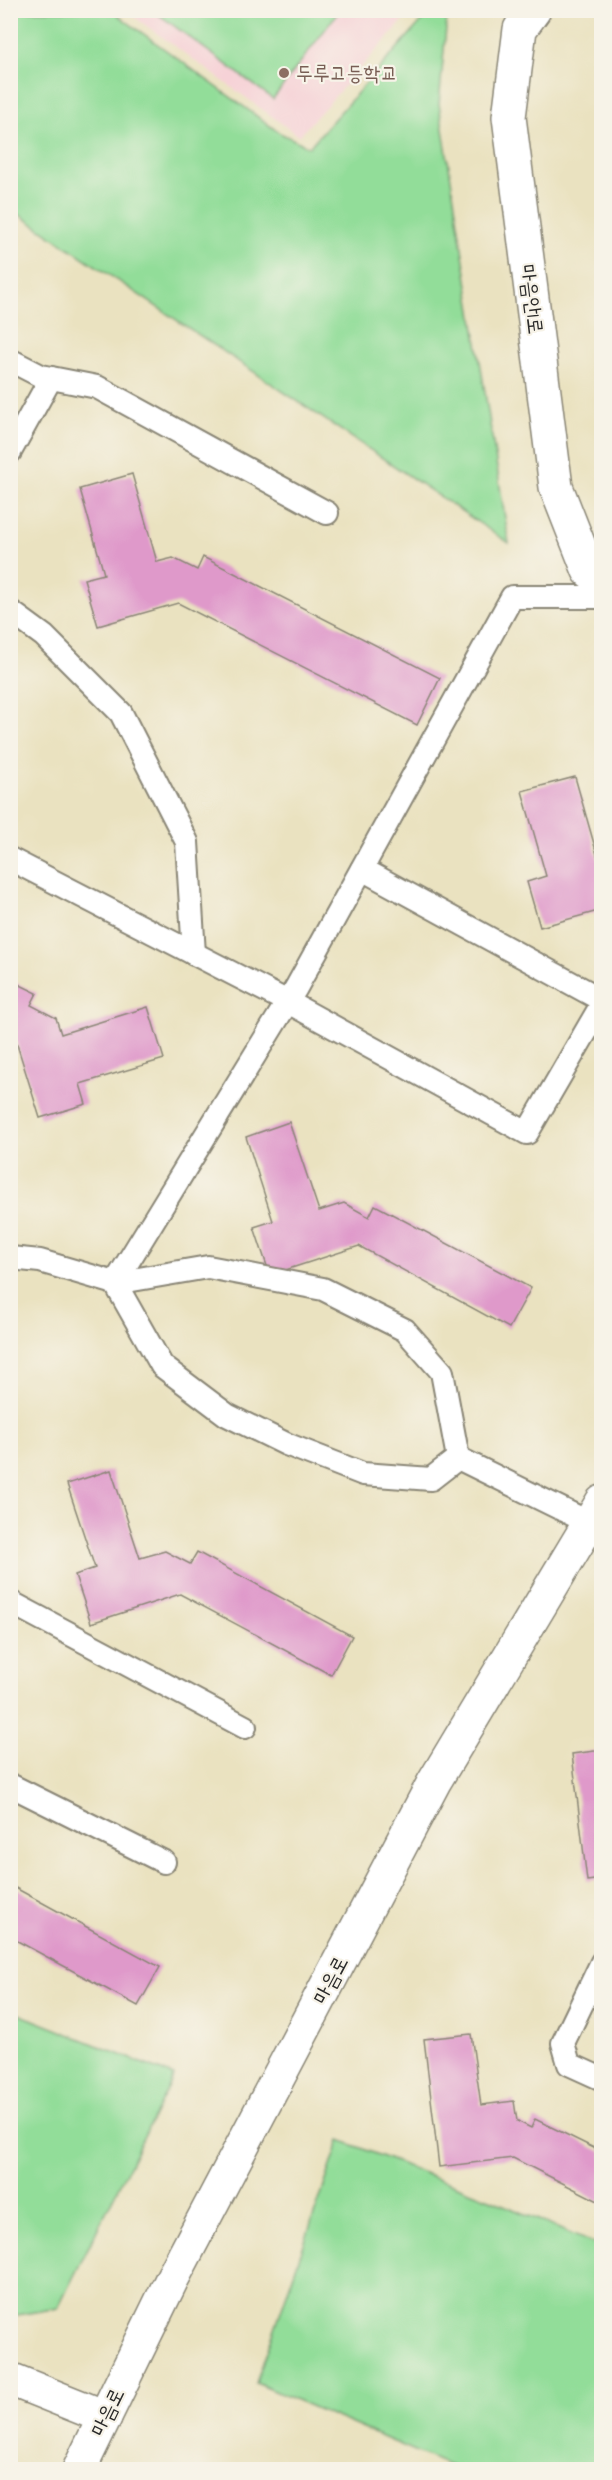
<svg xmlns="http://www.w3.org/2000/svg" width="612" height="2480" font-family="'Architects Daughter','Poor Story',sans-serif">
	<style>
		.built { fill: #f6cfd5 }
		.green { fill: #92dd99; stroke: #5e8462; stroke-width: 1.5 }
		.building { fill: #df99ca }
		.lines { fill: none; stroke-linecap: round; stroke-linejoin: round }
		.service-casing { stroke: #8a8676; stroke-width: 26 }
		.minor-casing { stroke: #8a8676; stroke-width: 36 }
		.tertiary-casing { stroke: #8a8676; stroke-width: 36 }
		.service { stroke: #fff; stroke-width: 22 }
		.minor { stroke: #fff; stroke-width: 33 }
		.tertiary { stroke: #fff; stroke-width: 33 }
		.education-dot { fill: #8d6e63; stroke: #f7f3e8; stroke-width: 2 }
		.labels { text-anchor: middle; stroke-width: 4.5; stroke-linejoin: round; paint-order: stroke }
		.education-label { font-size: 21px; fill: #785e54; stroke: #f7f3e8; text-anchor: start }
		.street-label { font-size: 21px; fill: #2b2b2b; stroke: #f7f3e8 }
	</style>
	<rect width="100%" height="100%" fill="#f7f3e8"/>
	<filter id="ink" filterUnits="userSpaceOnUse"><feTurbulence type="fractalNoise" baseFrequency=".0167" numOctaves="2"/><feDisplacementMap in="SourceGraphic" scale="12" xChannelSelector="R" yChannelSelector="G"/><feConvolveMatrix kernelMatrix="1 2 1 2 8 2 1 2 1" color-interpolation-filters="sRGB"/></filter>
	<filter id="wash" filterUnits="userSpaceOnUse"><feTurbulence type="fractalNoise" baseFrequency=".008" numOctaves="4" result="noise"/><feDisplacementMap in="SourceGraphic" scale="24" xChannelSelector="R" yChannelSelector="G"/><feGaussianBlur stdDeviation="1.35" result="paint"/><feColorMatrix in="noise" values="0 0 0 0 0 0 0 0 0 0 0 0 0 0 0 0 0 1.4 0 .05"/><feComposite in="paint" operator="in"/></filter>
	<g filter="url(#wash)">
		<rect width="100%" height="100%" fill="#eae2c0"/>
		<!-- built -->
		<polygon class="built" points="126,11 412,11 299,136"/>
		<!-- green -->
		<g class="green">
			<polygon points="10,11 112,11 280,133 309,147 428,14 447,17 439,104 509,543 11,209"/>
			<polygon points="154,11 339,11 273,99"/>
			<polygon points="11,2011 174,2076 58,2308 11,2316"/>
			<polygon points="340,2140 490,2199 601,2247 601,2469 457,2469 256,2383"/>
		</g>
		<g id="blocks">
			<!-- building -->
			<g class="building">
				<polygon points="132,474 157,562 173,558 197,570 203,557 440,678 417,725 178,603 98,626 84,579 104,574 80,489"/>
				<polygon points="575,777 600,865 602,864 602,910 540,927 527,882 546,876 522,791"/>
				<polygon points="10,980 37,993 31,1005 56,1018 61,1034 148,1007 164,1059 80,1084 86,1104 40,1118 15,1038 10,1036"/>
				<polygon points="289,1122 319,1211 344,1203 369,1217 375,1205 531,1288 509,1328 359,1246 270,1275 254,1227 273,1221 246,1137"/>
				<polygon points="111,1470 140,1558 165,1551 190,1564 197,1552 352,1636 331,1675 180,1594 91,1623 75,1575 95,1568 67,1484"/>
				<polygon points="602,1750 602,1879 587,1881 572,1754"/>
				<polygon points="10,1885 160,1967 138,2006 10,1937"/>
				<polygon points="471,2034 481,2105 514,2101 517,2121 531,2128 535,2119 602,2152 602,2203 513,2158 439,2167 424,2039"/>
			</g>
		</g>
	</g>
	<g filter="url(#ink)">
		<use href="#blocks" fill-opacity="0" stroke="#8a8676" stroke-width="1.5"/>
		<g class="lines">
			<defs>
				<g id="service">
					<polyline points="10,360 41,376 97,387 327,513"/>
					<polyline points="10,452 51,378"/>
					<polyline points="10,611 44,636 121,713 187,842 194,954"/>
					<polyline points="10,859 288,1002 527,1133 602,1004"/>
					<polyline points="362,869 602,1000"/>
					<polyline points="10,1258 40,1261 115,1283 208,1267 323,1289 405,1330 442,1372 458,1458"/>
					<polyline points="115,1283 296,988 512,597 602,597"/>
					<polyline points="115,1283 162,1366 227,1415 286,1444 363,1474 431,1479 458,1458"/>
					<polyline points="458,1458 602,1529"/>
					<polyline points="10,1602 245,1727"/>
					<polyline points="10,1785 164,1862"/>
					<polyline points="602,1962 563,2043 569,2064 602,2079"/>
				</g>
				<polyline id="minor" points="534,10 520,29 509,117 556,487 589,571 602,580"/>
				<g id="tertiary">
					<polyline points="10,2379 105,2417"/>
					<polyline points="79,2470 172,2279 434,1782 602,1502"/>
				</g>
			</defs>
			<!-- service casing -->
			<use href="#service" class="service-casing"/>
			<!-- minor casing -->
			<use href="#minor" class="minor-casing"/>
			<!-- tertiary casing -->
			<use href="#tertiary" class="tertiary-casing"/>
			<!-- service -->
			<use href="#service" class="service"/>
			<!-- minor -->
			<use href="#minor" class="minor"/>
			<!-- tertiary -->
			<use href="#tertiary" class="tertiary"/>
		</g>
	</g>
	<!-- markers -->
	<circle class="education-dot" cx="284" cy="73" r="6"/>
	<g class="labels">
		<!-- education labels -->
		<g class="education-label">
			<text x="296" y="80">두루고등학교</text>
		</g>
		<!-- street labels -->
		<g class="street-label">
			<text transform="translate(532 299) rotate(83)" y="7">마음안1로</text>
			<text transform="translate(330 1980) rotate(-62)" y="7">마음로</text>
			<text transform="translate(107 2412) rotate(-64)" y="7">마음로</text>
		</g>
	</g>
	<!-- margin -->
	<rect width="612" height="2480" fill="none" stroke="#f7f3e8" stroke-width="36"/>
</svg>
